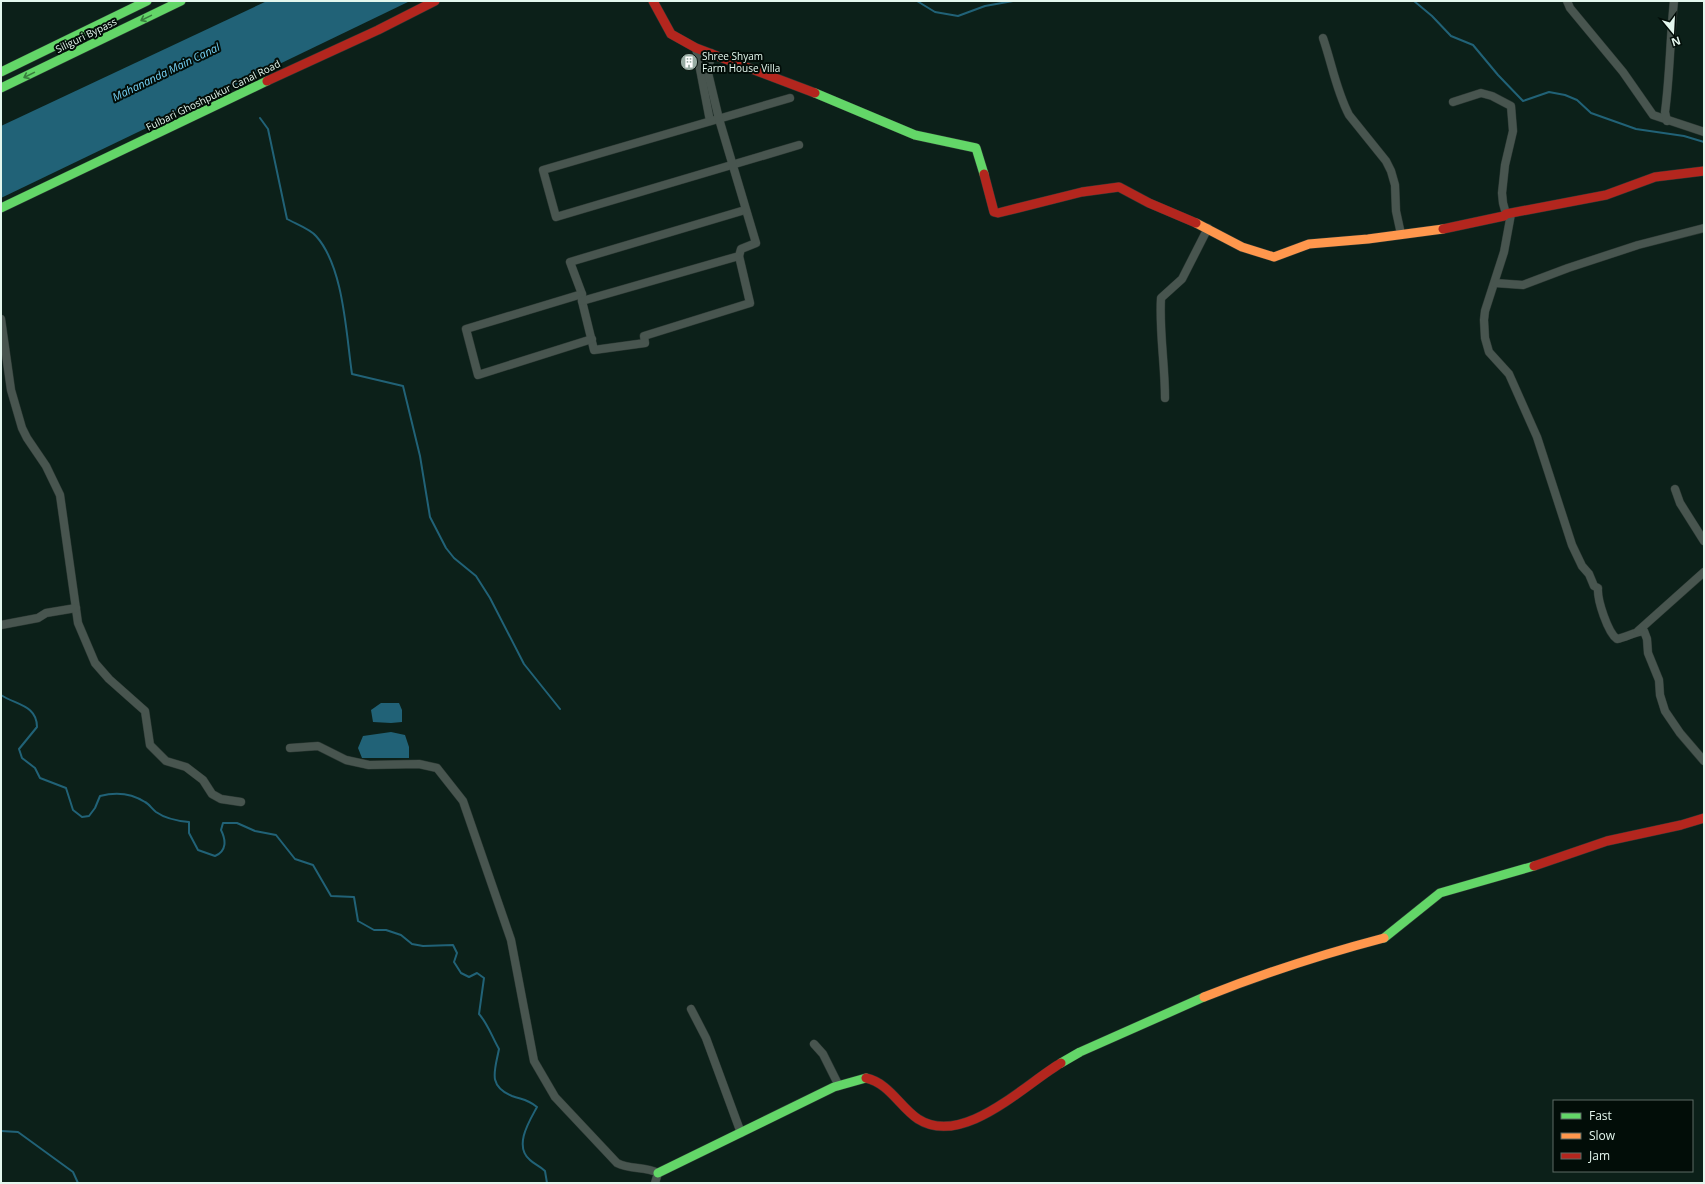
<svg xmlns="http://www.w3.org/2000/svg" width="1705" height="1184" font-family="'Open Sans',sans-serif">
	<style>
		.water { fill: #216277 }
		.lines { fill: none; stroke-linecap: round; stroke-linejoin: round }
		.stream { stroke: #216277; stroke-width: 2 }
		.street-casing { stroke: #2b3833; stroke-width: 9 }
		.fast-casing { stroke: #2b3833; stroke-width: 10 }
		.slow-casing { stroke: #2b3833; stroke-width: 10 }
		.jam-casing { stroke: #2b3833; stroke-width: 10 }
		.street { stroke: #48554f; stroke-width: 8 }
		.fast { stroke: #63d668; stroke-width: 9 }
		.slow { stroke: #ff974d; stroke-width: 9 }
		.jam { stroke: #b3261e; stroke-width: 9 }
		.oneway { stroke: #377c3d }
		.labels { text-anchor: middle; stroke-width: 4; stroke-linejoin: round; paint-order: stroke }
		.street-label { font-size: 10px; fill: #e4f7ee; stroke: #020d08 }
		.poi-label { font-size: 10px; fill: #e4f7ee; stroke: #020d08; text-anchor: start }
		.water-label { font-size: 11px; font-style: italic; fill: #75d1f5; stroke: #020d08 }
	</style>
	<rect width="100%" height="100%" fill="#0c2019"/>
	<!-- water -->
	<g class="water">
		<polygon points="267,1 410,1 1,198 1,126"/>
		<polygon points="381,703 399,703 402,710 402,722 391,723 373,722 371,710"/>
		<polygon points="391,732 405,735 409,747 409,758 362,758 358,748 363,736"/>
	</g>
	<g class="lines">
		<!-- stream -->
		<g class="stream">
			<polyline points="917,1 935,12 958,16 985,6 1013,1"/>
			<polyline points="1414,1 1432,16 1451,36 1473,45 1498,75 1523,101 1549,92 1565,95 1577,100 1591,113 1622,124 1636,129 1684,136 1704,142"/>
			<path d="M260 118 268 129 287 219C296 224 310 229 316 236 344 267 346 334 352 374L403 386 420 456 430 517 446 548 454 558 476 576 490 598 524 664 560 709"/>
			<path d="M1 695C16 705 37 705 37 727L19 749 22 758 35 768 40 778 66 788 73 810 82 817 89 816 95 808 100 796C115 792 131 793 145 802 149 804 152 809 156 812 166 819 177 821 189 822V833L198 850 215 856C227 851 226 840 221 830L223 823H237L255 831 276 835 295 859 313 865 331 896 354 897 358 921 374 930H386L401 935 412 944 423 946 453 945 457 953 454 962 461 973 469 977 477 973 484 978 479 1014C488 1024 492 1037 499 1049 495 1070 487 1086 512 1096 523 1100 527 1099 537 1107 530 1120 513 1146 530 1160 534 1164 540 1166 545 1171L547 1183"/>
			<polyline points="1,1131 18,1132 73,1172 78,1183"/>
		</g>
		<defs>
			<g id="street">
				<polyline points="1567,1 1570,8 1623,72 1653,115 1704,132"/>
				<path d="M1323 38C1332 64 1336 90 1349 115L1386 161 1391 171 1395 185 1396 211 1401 234"/>
				<polyline points="696,48 710,121"/>
				<polyline points="790,98 543,170 556,217 799,145"/>
				<polyline points="1453,102 1481,93 1492,96 1511,106 1513,131 1505,165 1502,193 1503,203 1506,214"/>
				<path d="M1667 121 1665 112C1670 75 1670 38 1674 1"/>
				<path d="M1511 214 1504 252 1485 311 1484 320 1485 338 1489 352 1509 374 1537 437 1572 545 1582 566 1589 574 1594 586 1598 588C1597 600 1608 633 1617 639 1627 637 1634 632 1644 631L1647 639 1648 653 1659 680 1660 695 1665 711 1680 733 1704 761"/>
				<polyline points="739,256 750,303 644,336 645,343 594,350 582,301 582,294 570,262 745,210"/>
				<polyline points="1495,283 1523,285 1568,268 1638,245 1704,228"/>
				<polyline points="582,294 466,329 478,375 592,339"/>
				<polyline points="582,301 739,256 741,249 756,243 719,119 708,73 711,53"/>
				<polyline points="1,319 11,390 22,428 27,438 46,466 60,495 78,623 95,663 109,679 145,711 150,745 166,761 186,767 203,780 212,794 221,799 241,802"/>
				<path d="M1165 398C1165 364 1159 331 1161 298L1182 279 1208 228"/>
				<polyline points="1675,489 1680,503 1704,541"/>
				<polyline points="1,625 38,618 46,613 76,608"/>
				<polyline points="1638,631 1704,572"/>
				<path d="M290 748 318 746 346 760 369 765 419 764 437 768 463 801 511 940 534 1061 555 1097 617 1163C630 1170 645 1166 658 1173L655 1183"/>
				<polyline points="691,1009 706,1038 741,1133"/>
				<polyline points="814,1044 823,1054 839,1086"/>
			</g>
			<g id="fast">
				<polyline points="1,72 147,1"/>
				<polyline points="1,88 181,1"/>
				<polyline points="815,93 915,135 976,148 984,174"/>
				<polyline points="1,208 267,81"/>
				<polyline points="1384,938 1440,893 1534,866"/>
				<polyline points="1061,1063 1080,1052 1204,997"/>
				<polyline points="658,1173 834,1087 866,1078"/>
			</g>
			<g id="slow">
				<polyline points="1196,223 1242,247 1274,257 1309,244 1368,239 1443,229"/>
				<path d="M1204 997C1262 974 1323 954 1384 938"/>
			</g>
			<g id="jam">
				<polyline points="653,1 671,34 696,48 815,93"/>
				<polyline points="267,81 378,30 435,1"/>
				<polyline points="984,174 994,212 998,213 1082,192 1119,187 1149,203 1196,223"/>
				<polyline points="1443,229 1504,216 1506,214 1606,195 1655,177 1704,171"/>
				<polyline points="1534,866 1607,841 1681,825 1704,818"/>
				<path d="M866 1078C889 1083 900 1107 918 1119 963 1148 1025 1084 1061 1063"/>
			</g>
		</defs>
		<!-- street casing -->
		<use href="#street" class="street-casing"/>
		<!-- fast casing -->
		<use href="#fast" class="fast-casing"/>
		<!-- slow casing -->
		<use href="#slow" class="slow-casing"/>
		<!-- jam casing -->
		<use href="#jam" class="jam-casing"/>
		<!-- street -->
		<use href="#street" class="street"/>
		<!-- fast -->
		<use href="#fast" class="fast"/>
		<!-- slow -->
		<use href="#slow" class="slow"/>
		<!-- jam -->
		<use href="#jam" class="jam"/>
	</g>
	<!-- one-way arrows -->
	<defs><path id="oneway-shaft" d="M-6 0H5M1.5-3L5.5 0L1.5 3" fill="none" stroke-width="1.6" stroke-linecap="round" stroke-linejoin="round"/></defs>
	<g class="oneway">
		<use href="#oneway-shaft" transform="translate(146 18) rotate(154)"/>
		<use href="#oneway-shaft" transform="translate(29 75) rotate(154)"/>
	</g>
	<!-- icons -->
	<defs>
		<symbol id="building-disc" viewBox="-11 -11 22 22"><circle r="9.5" fill="#98aca3" stroke="#020d08"/><path d="M-4-6H4V6H1V3H-1V6H-4ZM-2.5-4.3h1.7v1.8h-1.7ZM.8-4.3h1.7v1.8H.8ZM-2.5-1h1.7V.8h-1.7ZM.8-1h1.7V.8H.8Z" fill="#fff"/></symbol>
	</defs>
	<g fill-rule="evenodd">
		<use href="#building-disc" x="679" y="52" width="20" height="20"/>
	</g>
	<g class="labels">
		<!-- street labels -->
		<g class="street-label">
			<text transform="translate(86 35) rotate(-26)" y="4">Siliguri Bypass</text>
			<text transform="translate(213 95) rotate(-26)" y="4">Fulbari Ghoshpukur Canal Road</text>
		</g>
		<!-- poi labels -->
		<g class="poi-label">
			<text x="702" y="60">Shree Shyam<tspan x="702" dy="12">Farm House Villa</tspan></text>
		</g>
		<!-- water labels -->
		<g class="water-label">
			<text transform="translate(166 72) rotate(-26)" y="4">Mahananda Main Canal</text>
		</g>
	</g>
	<!-- border -->
	<rect width="1705" height="1184" fill="none" stroke="#e4f7ee" stroke-width="4"/>
	<!-- legend -->
	<rect x="1553" y="1100" width="140" height="72" fill="#020d08" stroke="#5c6b64"/>
	<rect x="1561" y="1113" width="20" height="6" fill="#63d668" stroke="#5c6b64"/>
	<text x="1589" y="1120" font-size="12" fill="#e4f7ee">Fast</text>
	<rect x="1561" y="1133" width="20" height="6" fill="#ff974d" stroke="#5c6b64"/>
	<text x="1589" y="1140" font-size="12" fill="#e4f7ee">Slow</text>
	<rect x="1561" y="1153" width="20" height="6" fill="#b3261e" stroke="#5c6b64"/>
	<text x="1589" y="1160" font-size="12" fill="#e4f7ee">Jam</text>
	<!-- north arrow -->
	<g transform="translate(1673 32) rotate(162)" stroke="#020d08" stroke-width="3" paint-order="stroke">
	<path d="M0-3L7 15L0 10L-7 15Z" fill="#e4f7ee"/>
	<text y="-6" font-size="11" font-weight="bold" text-anchor="middle" fill="#e4f7ee">N</text>
	</g>
</svg>
